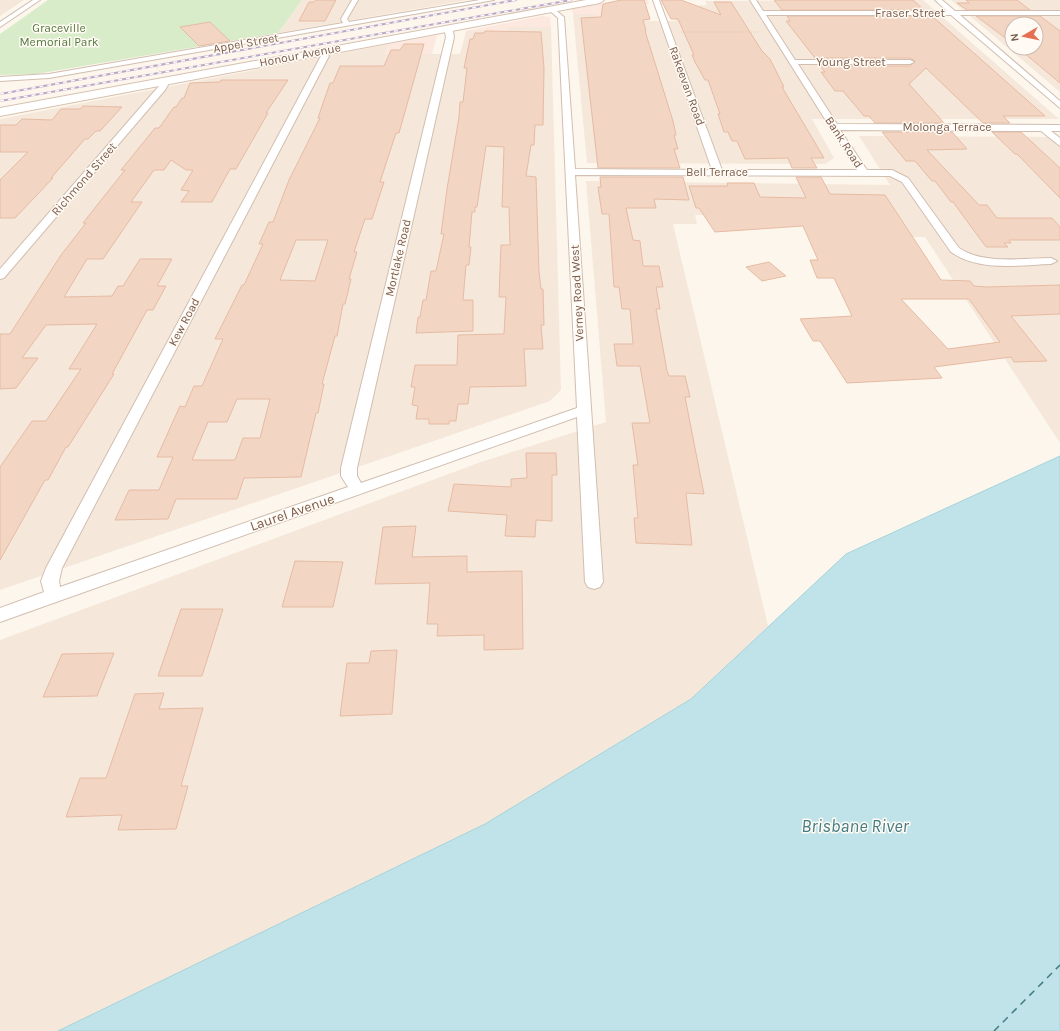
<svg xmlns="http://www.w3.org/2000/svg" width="1060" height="1031" font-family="Karla,sans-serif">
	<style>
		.residential { fill: #f5e8da; fill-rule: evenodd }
		.commercial { fill: #fde8e0 }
		.green { fill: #d8ecc9 }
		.water { fill: #bfe3e8; stroke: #a5d3da }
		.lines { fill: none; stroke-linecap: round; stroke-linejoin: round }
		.ferry { stroke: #437c86; stroke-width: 1.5; stroke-dasharray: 7 5.5; stroke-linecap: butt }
		.building { fill: #f3d5c3; stroke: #e6bba3; fill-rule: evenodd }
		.minor-casing { stroke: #d1beb0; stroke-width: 2 }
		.secondary-casing { stroke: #d6c0b0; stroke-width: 2 }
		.path { stroke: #d9b8a5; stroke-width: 1; stroke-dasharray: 0.5 1.5; stroke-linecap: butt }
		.minor { fill: #fff; fill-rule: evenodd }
		.secondary { fill: #fff; fill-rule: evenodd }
		.rail-casing { stroke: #b9a8c9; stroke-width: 2 }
		.rail { stroke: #fffaf3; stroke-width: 1.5; stroke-dasharray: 4; stroke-linecap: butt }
		.path-bridge { stroke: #d9b8a5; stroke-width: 1; stroke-dasharray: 0.5 1.5; stroke-linecap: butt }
		.labels { text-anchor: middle; stroke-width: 3; stroke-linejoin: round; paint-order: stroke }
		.far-street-label { font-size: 12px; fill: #7a5c4d; stroke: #fffaf3 }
		.far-park-label { font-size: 12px; fill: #537a41; stroke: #fffaf3 }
		.street-label { font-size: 14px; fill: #7a5c4d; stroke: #fffaf3 }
		.near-water-label { font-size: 18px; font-style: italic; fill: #437c86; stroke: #fffaf3 }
	</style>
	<rect width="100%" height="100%" fill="#fdf6ec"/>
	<!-- residential -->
	<g class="residential">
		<polygon points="0,0 24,0 0,16"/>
		<polygon points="302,0 467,0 278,33"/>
		<polygon points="923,0 1059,119 812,119 834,158 825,164 587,163 573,14 598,14 605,21 676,21 671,7 707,5 705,1"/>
		<path d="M951 0H1060V92ZM1012 24H1036V48H1012Z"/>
		<polygon points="508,27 551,27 561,390 550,401 0,590 0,119 389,44 386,54 460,54 466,31 507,31"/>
		<polygon points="859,136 1060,137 1060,443 925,237 839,236 828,215 695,215 697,224 673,224 768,626 691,699 485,825 58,1031 0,1031 0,640 481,462 606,422 586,181 890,185"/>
	</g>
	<!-- commercial -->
	<g class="commercial">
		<polygon points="620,0 648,0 649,4 645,5 650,21 599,21 598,14 573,14 572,9"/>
		<polygon points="542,16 550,17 551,27 508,27 507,31 466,31"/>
		<polygon points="437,35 432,54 386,54 389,44"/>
	</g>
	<!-- green -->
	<polygon class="green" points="48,0 302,0 278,33 36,74 0,75 0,34"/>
	<!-- water -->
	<polygon class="water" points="1060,456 1060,1031 58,1031 485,824 691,699 846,554"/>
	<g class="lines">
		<!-- ferry -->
		<polyline class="ferry" points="994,1031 1060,965"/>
	</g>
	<!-- building -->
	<g class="building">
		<polygon points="316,0 336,0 325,21 299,21 309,2 314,2"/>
		<polygon points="621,0 644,0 650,19 643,20 646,31 645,31 673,121 676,135 674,135 678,149 674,149 680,168 598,168 581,18 601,17 603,4"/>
		<polygon points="661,0 681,0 721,15 714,2 731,2 762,51 770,59 784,87 782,87 824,158 811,158 817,168 792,168 788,158 745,159 737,141 732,141 728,132 724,132 718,114 720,114 708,80 705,80 695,62 692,55 694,55 678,19 671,19"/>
		<polygon points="774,0 913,0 924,10 782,10"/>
		<polygon points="966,0 1017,0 1030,10 967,10 957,3 969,3"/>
		<polygon points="787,16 932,16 1045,116 1003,116 1010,123 983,123 926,68 909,84 944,123 875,123 869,116 864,116 843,91 835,91 821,72 825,72 820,66 910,66 915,61 910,58 815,58 786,21 790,21"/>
		<polygon points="976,16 1040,16 1060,31 1060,83 1018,48 1036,48 1036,24 1012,24 1012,43"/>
		<polygon points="210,22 230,41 199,46 180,27"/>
		<polygon points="485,31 541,32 544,68 543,125 535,125 534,145 531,145 526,176 536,177 539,272 541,289 543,289 544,325 541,325 543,349 524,349 526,386 470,387 468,404 458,404 456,421 449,421 449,424 429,424 429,419 416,419 418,406 412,405 415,387 411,387 415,365 457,365 458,335 504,334 506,297 499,297 501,245 510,245 509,207 502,207 504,147 486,146 477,207 475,207 475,212 472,212 469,247 471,247 469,265 466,265 463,300 473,300 473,331 416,333 418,317 420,317 423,300 426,300 431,271 436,271 444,234 441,234 447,189 459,117 460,102 463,102 467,68 464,68 470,39 473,39 475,33 484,33"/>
		<path d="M404 44H424L399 133H396L380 182H384L372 219H365L354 252H357L349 279H351L345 304H343L337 336H335L322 384H324L318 413H316L301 477 244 478 237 499H176L168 519 115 520 129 490H159L173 457H157L180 406 185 407 194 386H202L223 339H215L242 285H244L263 244H259L269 222H273L289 180 320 118H318L330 83H333L340 66H384L391 50H400ZM296 240H328L315 281 280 280ZM237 399H270L260 438H243L235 460H192L208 422H227Z"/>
		<polygon points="221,80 288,80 266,113 268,113 236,169 230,169 212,202 181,202 189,191 181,190 193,170 186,170 171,160 164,170 154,170 131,202 142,202 103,259 87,259 64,297 112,296 118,286 123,286 140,259 172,259 157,286 166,286 153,310 147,310 112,374 114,374 68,447 66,447 48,480 45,480 0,560 0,467 32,421 46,421 81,369 69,369 97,324 46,325 22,358 38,358 16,388 0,389 0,334 10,334 61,255 86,223 83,223 125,170 121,170 155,128 159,128 174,107 176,107 182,98 184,98 190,83 220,82"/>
		<polygon points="83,106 122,107 100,131 96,131 88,139 85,139 51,178 53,178 15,218 0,218 0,180 28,152 0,152 0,125 16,125 22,119 52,120 61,109 80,109"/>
		<polygon points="882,132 952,132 967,149 927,150 979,205 987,205 997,218 1052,218 1060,227 1060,240 1009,240 1011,243 1004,243 1008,247 986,247 953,202 951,202 935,181 932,181 915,161 906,161"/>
		<polygon points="992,132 1021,132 1060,168 1060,198 1017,154 1015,154"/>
		<polygon points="600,177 683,177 689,200 654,199 656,208 626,208 633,240 640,241 643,266 659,266 663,287 656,287 660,309 656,309 667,371 669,376 685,376 690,397 685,397 704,494 686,493 692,545 636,543 634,518 638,518 633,465 638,465 632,423 650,423 640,366 617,366 614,344 633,344 630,309 622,309 619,287 614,287 609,214 602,214 598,187 601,187"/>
		<path d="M796 177H821L830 194 885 195 941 280 970 281 974 286 987 287 1060 285V314L1011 316 1047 361 1014 362 1011 357 934 367 942 378 847 383 820 341H813L800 319 852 316 834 278H817L810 260H818L803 226 715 232 699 208H696L689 186H728L727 183H754L760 197 806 198ZM901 299H969L1000 342 948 349Z"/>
		<polygon points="769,262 786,276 762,281 746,267"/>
		<polygon points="526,453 556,453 557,475 552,475 552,521 536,520 535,537 505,536 507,515 448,511 454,484 511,487 511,479 527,478"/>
		<polygon points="416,526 412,557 467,556 467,572 522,571 523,649 484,650 484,635 437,636 438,624 427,624 430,583 375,584 383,527"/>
		<polygon points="295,561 343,562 333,607 282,607"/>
		<polygon points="181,609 223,609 202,676 158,676"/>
		<polygon points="397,650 392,714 340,716 347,663 369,663 371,651"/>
		<polygon points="114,653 97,696 43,697 62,654"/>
		<polygon points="164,693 159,709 203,708 181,786 188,786 176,829 118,830 122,815 66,817 80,778 106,778 135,694"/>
	</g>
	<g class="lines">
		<defs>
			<g id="minor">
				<polygon points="33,0 40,0 0,27 0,22"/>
				<polygon points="352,0 358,0 347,19 349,22 480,0 494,0 49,78 0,81 0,77 49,74 343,23 341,19"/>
				<path d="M653 0H659L722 170H857L750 0H756L763 11H947L935 0H942L955 11H1060V15H960L1060 101V108L951 15H766L795 60H910L914 62 910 64H798L837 124 1060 125V131H1051L1060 138V146L1041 131 840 130 867 170H892L908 178 959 248C984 265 1022 258 1051 258L1057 261 1051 264C1019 265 979 272 951 252L902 182 890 176 575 175 603 582 600 587 594 589 588 587 585 582 577 417 0 622V608L44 592 41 581 46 568 321 56 317 51 318 49H324L329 56 62 568 59 581 60 587 348 487 341 476V468L446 37 444 27H448L453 31 454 37 357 468V476L361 483 577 408 558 18 548 9 553 8 564 17 575 169 712 170Z"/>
				<polygon points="158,79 164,79 168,85 165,90 4,278 0,279 0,269 159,86"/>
			</g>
			<polygon id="secondary" points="586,0 604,0 600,3 0,116 0,108"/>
		</defs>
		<!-- minor casing -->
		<use href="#minor" class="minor-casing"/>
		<!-- secondary casing -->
		<use href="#secondary" class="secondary-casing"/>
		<!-- path -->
		<polyline class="path" points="681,32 758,32"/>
		<!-- minor -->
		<use href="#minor" class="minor"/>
		<!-- secondary -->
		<use href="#secondary" class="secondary"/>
		<defs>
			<g id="rail">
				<polyline points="0,94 516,0"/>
				<polyline points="0,101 571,0"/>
			</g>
		</defs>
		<!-- rail casing -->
		<use href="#rail" class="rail-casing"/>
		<!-- rail -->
		<use href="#rail" class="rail"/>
		<!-- path-bridge -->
		<polyline class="path-bridge" points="154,64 163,75"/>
	</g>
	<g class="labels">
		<!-- far-street labels -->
		<g class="far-street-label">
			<text x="910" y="17">Fraser Street</text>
			<text transform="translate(246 43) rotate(-10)" y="4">Appel Street</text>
			<text transform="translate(300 55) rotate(-11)" y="4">Honour Avenue</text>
			<text x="851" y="66">Young Street</text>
			<text transform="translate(687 86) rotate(70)" y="4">Rakeevan Road</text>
			<text x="947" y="131">Molonga Terrace</text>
			<text transform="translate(844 142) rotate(57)" y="4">Bank Road</text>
			<text x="717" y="176">Bell Terrace</text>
			<text transform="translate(84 179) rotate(-49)" y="4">Richmond Street</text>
			<text transform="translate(398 258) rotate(-77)" y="4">Mortlake Road</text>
			<text transform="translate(577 293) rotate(-93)" y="4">Verney Road West</text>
			<text transform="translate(184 322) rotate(-62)" y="4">Kew Road</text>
		</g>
		<!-- far-park labels -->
		<g class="far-park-label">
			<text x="59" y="32">Graceville<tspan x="59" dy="14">Memorial Park</tspan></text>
		</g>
		<!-- street labels -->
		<g class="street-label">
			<text transform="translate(292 512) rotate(-19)" y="5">Laurel Avenue</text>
		</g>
		<!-- near-water labels -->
		<g class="near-water-label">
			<text x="855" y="832">Brisbane River</text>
		</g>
	</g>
	<!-- north arrow -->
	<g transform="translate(1024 36) rotate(261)"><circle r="19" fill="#fffaf3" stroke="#cabbb1"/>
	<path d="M0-3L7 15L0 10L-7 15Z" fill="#e76f51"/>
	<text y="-6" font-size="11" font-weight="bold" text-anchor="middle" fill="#7a5c4d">N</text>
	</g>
</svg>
